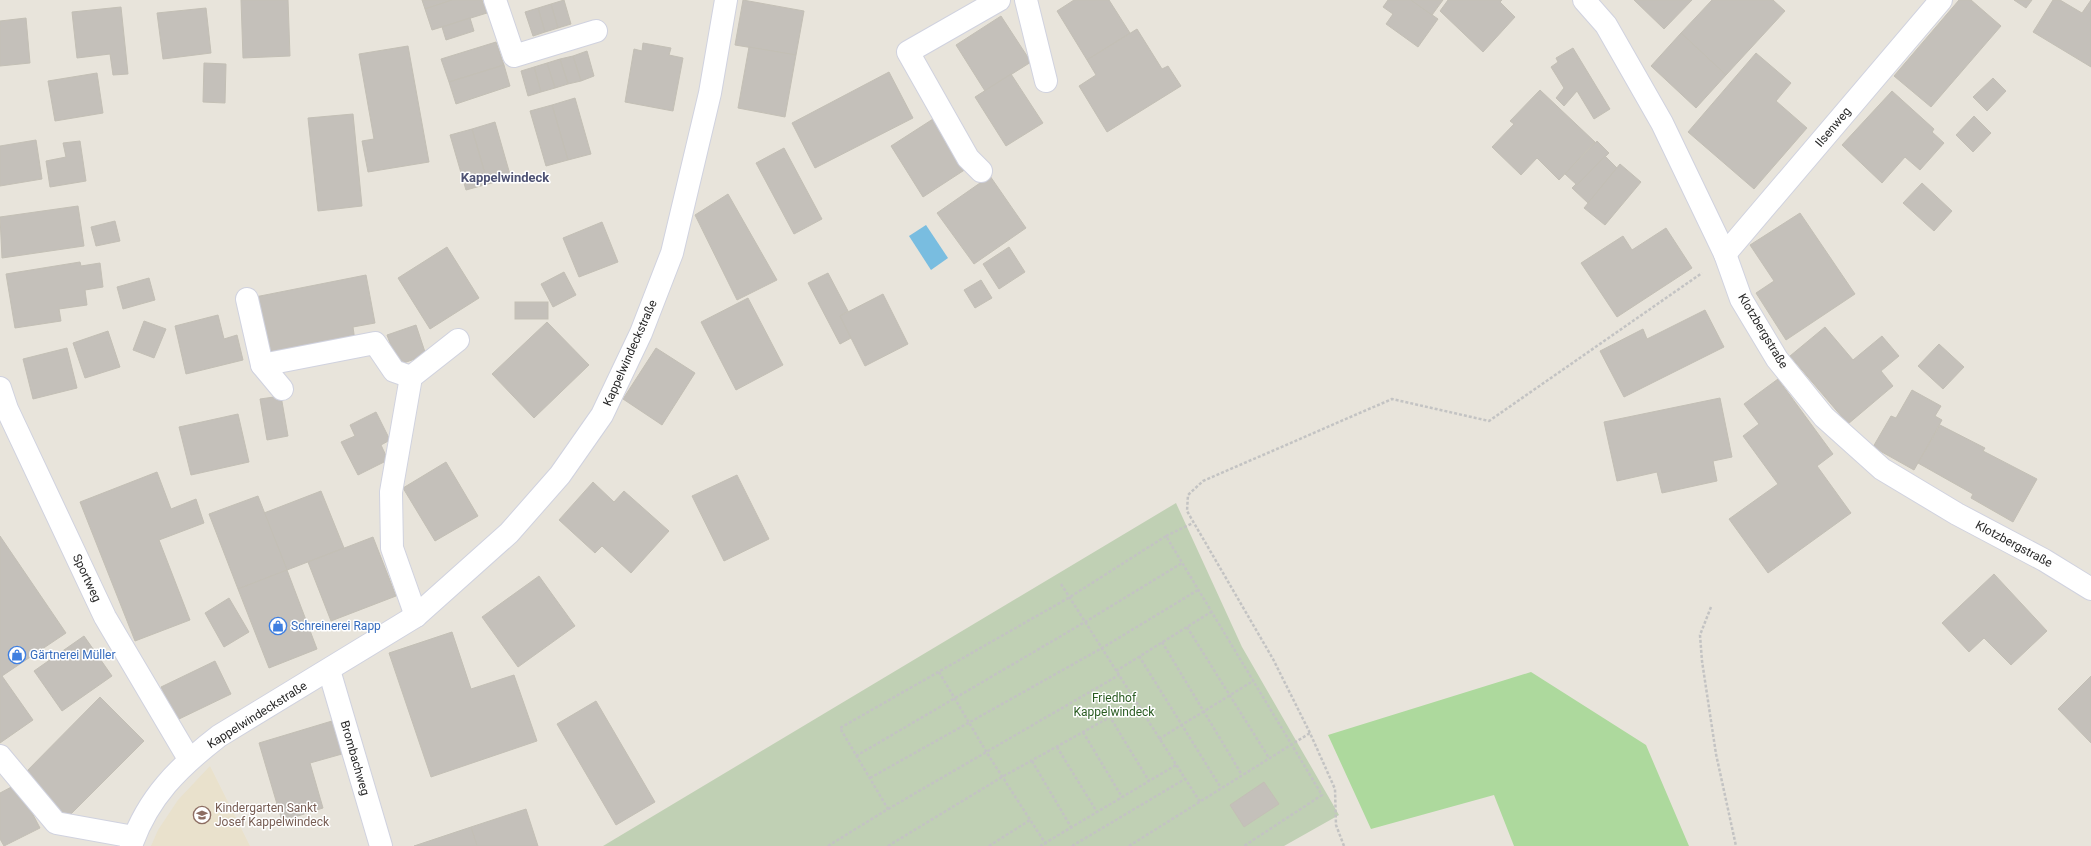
<svg xmlns="http://www.w3.org/2000/svg" width="2091" height="846" font-family="Roboto,sans-serif">
	<style>
		.education { fill: #e9e1cc }
		.green { fill: #add99d }
		.cemetery { fill: #c0d0b4 }
		.water { fill: #79bde0 }
		.building { fill: #c4c0ba; stroke: #c3bfb5 }
		.lines { fill: none; stroke-linecap: round; stroke-linejoin: round }
		.minor-casing { stroke: #d0d2df; stroke-width: 24 }
		.path { stroke: #c3c3c3; stroke-width: 2.5; stroke-dasharray: 3 2; stroke-linecap: butt }
		.minor { stroke: #fff; stroke-width: 22 }
		.labels { text-anchor: middle; stroke-width: 3; stroke-linejoin: round; paint-order: stroke }
		.street-label { font-size: 12px; fill: #282828; stroke: #fff }
		.shop-label { font-size: 12px; fill: #366cbe; stroke: #fff; text-anchor: start }
		.park-label { font-size: 12px; fill: #295b21; stroke: #fff }
		.education-label { font-size: 12px; fill: #785e54; stroke: #fff; text-anchor: start }
		.neighbourhood-label { font-size: 13px; font-weight: bold; fill: #4e5273; stroke: #fff }
	</style>
	<rect width="100%" height="100%" fill="#e8e4db"/>
	<!-- education -->
	<polygon class="education" points="210,766 250,846 151,846 158,830 178,800"/>
	<!-- green -->
	<polygon class="green" points="1531,672 1646,745 1689,846 1514,846 1494,795 1371,829 1328,735"/>
	<!-- cemetery -->
	<polygon class="cemetery" points="1176,503 1242,647 1339,815 1284,846 603,846"/>
	<!-- water -->
	<polygon class="water" points="926,225 948,258 931,270 909,236"/>
	<!-- building -->
	<g class="building">
		<polygon points="241,0 288,0 290,56 243,58"/>
		<polygon points="422,0 452,0 425,9"/>
		<polygon points="452,0 482,0 487,13 432,30 425,9"/>
		<polygon points="564,0 571,24 558,28 551,4"/>
		<polygon points="743,0 804,11 796,55 735,45"/>
		<polygon points="1074,0 1109,0 1130,33 1087,60 1057,11"/>
		<polygon points="1388,0 1411,0 1438,19 1418,47 1386,24 1393,14 1383,7"/>
		<polygon points="1411,0 1443,0 1432,15"/>
		<polygon points="1448,0 1502,0 1500,2 1515,17 1483,52 1440,11"/>
		<polygon points="1634,0 1692,0 1664,29"/>
		<polygon points="1712,0 1773,0 1785,11 1726,75 1681,33"/>
		<polygon points="1959,0 1971,0 2001,26 1931,107 1894,76"/>
		<polygon points="2014,0 2032,0 2026,8"/>
		<polygon points="2053,0 2060,0 2082,13 2091,0 2091,67 2033,32"/>
		<polygon points="551,4 558,28 545,32 538,8"/>
		<polygon points="121,7 128,74 113,75 110,54 77,58 72,12"/>
		<polygon points="206,8 211,53 163,59 157,13"/>
		<polygon points="538,8 545,32 533,36 525,12"/>
		<polygon points="1001,16 1031,62 985,91 956,45"/>
		<polygon points="26,18 30,63 0,66 0,21"/>
		<polygon points="470,18 474,31 446,40 442,27"/>
		<polygon points="1137,29 1162,69 1168,66 1181,86 1107,132 1079,86 1096,75 1087,60"/>
		<polygon points="1681,33 1726,75 1696,108 1651,66"/>
		<polygon points="496,42 504,65 449,82 441,59"/>
		<polygon points="643,43 671,48 669,55 683,58 673,111 625,102 634,49 642,51"/>
		<polygon points="408,46 429,162 368,172 362,141 374,139 359,54"/>
		<polygon points="749,47 796,55 785,117 738,108"/>
		<polygon points="1573,48 1610,109 1594,119 1577,91 1564,106 1556,98 1564,88 1551,67 1558,62 1556,58"/>
		<polygon points="587,51 594,76 581,81 573,56"/>
		<polygon points="1756,53 1791,83 1776,101 1807,128 1754,189 1688,132"/>
		<polygon points="573,56 581,81 568,84 560,59"/>
		<polygon points="560,59 568,84 555,88 547,63"/>
		<polygon points="204,63 226,64 225,103 203,102"/>
		<polygon points="547,63 555,88 541,92 534,67"/>
		<polygon points="504,65 510,86 456,104 449,82"/>
		<polygon points="534,67 541,92 528,96 521,71"/>
		<polygon points="889,72 913,118 815,168 792,123"/>
		<polygon points="97,73 103,113 55,121 48,81"/>
		<polygon points="1011,74 1043,123 1006,146 975,97"/>
		<polygon points="1993,78 2006,91 1987,111 1973,97"/>
		<polygon points="1540,90 1595,142 1559,180 1537,158 1521,175 1492,147 1514,124 1510,121"/>
		<polygon points="1892,91 1934,129 1932,132 1944,143 1920,170 1905,157 1882,183 1842,145"/>
		<polygon points="575,98 591,154 568,160 552,105"/>
		<polygon points="552,105 568,160 546,166 530,111"/>
		<polygon points="353,114 362,206 318,211 308,118"/>
		<polygon points="1974,116 1991,133 1973,152 1956,135"/>
		<polygon points="933,119 966,169 923,197 891,146"/>
		<polygon points="495,122 511,178 488,184 472,129"/>
		<polygon points="472,129 488,184 466,190 450,135"/>
		<polygon points="36,140 42,179 0,186 0,146"/>
		<polygon points="80,141 86,181 50,187 46,161 66,157 63,143"/>
		<polygon points="1597,141 1609,153 1577,185 1565,174"/>
		<polygon points="784,148 822,219 794,234 756,163"/>
		<polygon points="1605,156 1617,168 1588,203 1572,188 1576,184 1577,185"/>
		<polygon points="1620,164 1641,182 1605,225 1584,208"/>
		<polygon points="990,176 1026,228 974,264 937,213"/>
		<polygon points="1922,183 1952,211 1934,231 1903,203"/>
		<polygon points="728,194 777,280 737,300 695,215"/>
		<polygon points="78,206 84,246 2,258 0,217"/>
		<polygon points="1800,213 1855,294 1786,340 1756,293 1774,281 1750,245"/>
		<polygon points="115,221 120,241 96,246 91,227"/>
		<polygon points="602,222 618,262 579,277 563,238"/>
		<polygon points="1666,228 1692,268 1617,317 1581,263 1623,236 1632,250"/>
		<polygon points="447,247 479,298 430,329 398,278"/>
		<polygon points="1009,247 1025,272 999,289 983,264"/>
		<polygon points="80,262 81,266 100,263 103,287 85,290 87,305 59,309 61,321 15,328 6,274"/>
		<polygon points="564,272 576,295 553,307 541,284"/>
		<polygon points="828,273 848,311 840,316 851,338 840,344 808,283"/>
		<polygon points="366,275 375,323 353,327 355,341 268,359 255,297"/>
		<polygon points="149,278 155,300 123,309 117,287"/>
		<polygon points="981,280 992,298 975,308 964,290"/>
		<polygon points="883,294 908,344 865,366 840,316"/>
		<polygon points="748,298 783,365 736,390 701,322"/>
		<rect x="515" y="302" width="33" height="17"/>
		<polygon points="1705,310 1724,347 1624,397 1600,351 1643,329 1647,339"/>
		<polygon points="218,315 224,339 237,335 243,360 186,374 175,326"/>
		<polygon points="144,321 166,329 154,358 133,350"/>
		<polygon points="547,322 589,365 534,418 492,374"/>
		<polygon points="416,325 426,355 398,365 387,335"/>
		<polygon points="1825,327 1853,360 1882,336 1899,356 1881,371 1893,386 1848,424 1790,356"/>
		<polygon points="108,331 120,367 85,378 73,343"/>
		<polygon points="1939,344 1964,367 1943,389 1918,366"/>
		<polygon points="67,348 77,388 33,399 23,359"/>
		<polygon points="656,348 695,373 662,425 623,399"/>
		<polygon points="1778,379 1833,454 1817,466 1851,513 1768,573 1729,519 1778,484 1743,436 1759,424 1744,404"/>
		<polygon points="1912,390 1941,406 1935,416 1942,420 1914,470 1873,447 1891,416 1896,418"/>
		<polygon points="281,396 288,436 267,440 260,399"/>
		<polygon points="1720,398 1732,457 1713,461 1717,481 1662,493 1657,472 1617,481 1604,422"/>
		<polygon points="376,412 390,440 381,445 388,460 358,475 341,442 355,436 350,425"/>
		<polygon points="238,414 249,462 191,475 179,427"/>
		<polygon points="1940,425 1985,448 1983,451 2037,479 2013,522 1971,498 1973,494 1918,463"/>
		<polygon points="446,462 478,516 435,541 403,488"/>
		<polygon points="157,472 171,509 196,499 204,523 159,540 190,620 135,641 80,502"/>
		<polygon points="737,475 769,539 724,561 692,496"/>
		<polygon points="593,482 614,502 624,491 669,531 631,573 602,546 595,553 559,520"/>
		<polygon points="321,491 344,548 287,570 264,513"/>
		<polygon points="258,496 287,570 238,589 209,514"/>
		<polygon points="0,536 66,633 2,676 33,720 0,743"/>
		<polygon points="373,537 396,596 331,621 308,562"/>
		<polygon points="287,570 317,649 269,668 238,589"/>
		<polygon points="1994,574 2047,631 2011,665 1984,638 1969,652 1942,623"/>
		<polygon points="539,576 575,626 518,667 482,617"/>
		<polygon points="229,598 249,632 224,647 205,613"/>
		<polygon points="452,632 471,689 514,675 537,741 431,777 389,653"/>
		<polygon points="84,636 112,676 62,711 34,671"/>
		<polygon points="215,661 231,694 177,720 161,687"/>
		<polygon points="2091,676 2091,743 2058,709"/>
		<polygon points="100,697 144,741 67,818 23,775"/>
		<polygon points="596,701 655,802 616,825 557,724"/>
		<polygon points="332,721 342,754 310,763 323,808 282,821 259,743"/>
		<polygon points="1264,782 1279,804 1244,827 1230,805"/>
		<polygon points="17,784 40,828 4,846 0,839 0,793"/>
		<polygon points="526,809 538,846 477,846 471,827"/>
		<polygon points="471,827 477,846 414,846"/>
	</g>
	<g class="lines">
		<defs>
			<g id="minor">
				<polyline points="495,0 514,56 596,31"/>
				<polyline points="1026,0 1046,81"/>
				<polyline points="1584,0 1606,25 1662,123 1725,254 1741,299 1777,359 1824,417 1882,469 1957,514 2044,560 2091,589"/>
				<polyline points="981,171 968,158 908,52 999,0"/>
				<polyline points="1725,254 1941,0"/>
				<polyline points="247,299 262,365"/>
				<polyline points="0,388 7,409 105,617 189,759"/>
				<polyline points="282,389 262,365 375,343 394,371 411,377"/>
				<polyline points="416,616 392,548 391,492 411,377 458,340"/>
				<polyline points="329,670 381,846"/>
				<polyline points="0,756 56,823 134,837"/>
				<path d="M131 846C148 797 179 767 219 736L416 616 509 533 560 475 602 415 641 333 672 253 710 93 726 0"/>
			</g>
		</defs>
		<!-- minor casing -->
		<use href="#minor" class="minor-casing"/>
		<!-- path -->
		<g class="path">
			<polyline points="1166,536 1193,523"/>
			<polyline points="1061,584 1200,802"/>
			<polyline points="1711,607 1700,635 1702,661 1716,754 1736,846"/>
			<polyline points="1187,627 1269,758"/>
			<polyline points="1162,642 1242,775"/>
			<polyline points="1139,656 1221,788"/>
			<polyline points="1116,671 1211,612"/>
			<polyline points="939,672 987,753 1047,846"/>
			<polyline points="1083,732 1122,797"/>
			<polyline points="1159,739 1253,681"/>
			<polyline points="1057,747 1097,812"/>
			<polyline points="856,756 1085,622 1182,563"/>
			<polyline points="1032,761 1071,827"/>
			<polyline points="870,778 1102,648 1198,590"/>
			<polyline points="888,809 1119,675"/>
			<polyline points="828,846 888,809 840,728 1070,597 1166,536 1322,795 1244,846"/>
			<polyline points="888,846 1002,777 1110,717 1149,781"/>
			<polyline points="989,846 1030,820"/>
			<polyline points="1040,846 1176,765"/>
			<polyline points="1072,846 1185,779"/>
			<polyline points="1129,846 1310,733"/>
			<polyline points="1344,846 1336,825 1335,789 1310,733 1273,659 1187,511 1188,495 1203,481 1392,399 1489,421 1702,273"/>
		</g>
		<!-- minor -->
		<use href="#minor" class="minor"/>
	</g>
	<!-- icons -->
	<defs>
		<symbol id="shop-ring" viewBox="-11 -11 22 22"><circle r="9.5" fill="#fff" stroke="#3f7fe0" stroke-width="1.5"/><path d="M-5-2.5h2.3a2.7 3.5 0 0 1 5.4 0H5L5.5 6h-11ZM-1.5-2.5h3a1.5 2.3 0 0 0-3 0Z" fill="#3f7fe0"/></symbol>
		<symbol id="school-ring" viewBox="-11 -11 22 22"><circle r="9.5" fill="#fff" stroke="#8d6e63" stroke-width="1.5"/><path d="M0-5L7-2L0 1L-7-2ZM-4 1L0 2.5L4 1V4Q0 6-4 4Z" fill="#8d6e63"/></symbol>
	</defs>
	<g fill-rule="evenodd">
		<use href="#shop-ring" x="268" y="616" width="20" height="20"/>
		<use href="#shop-ring" x="7" y="645" width="20" height="20"/>
		<use href="#school-ring" x="192" y="805" width="20" height="20"/>
	</g>
	<g class="labels">
		<!-- street labels -->
		<g class="street-label">
			<text transform="translate(1833 127) rotate(-50)" y="4">Ilsenweg</text>
			<text transform="translate(1763 331) rotate(59)" y="4">Klotzbergstraße</text>
			<text transform="translate(630 353) rotate(-66)" y="4">Kappelwindeckstraße</text>
			<text transform="translate(2014 544) rotate(28)" y="4">Klotzbergstraße</text>
			<text transform="translate(87 578) rotate(65)" y="4">Sportweg</text>
			<text transform="translate(257 715) rotate(-32)" y="4">Kappelwindeckstraße</text>
			<text transform="translate(355 758) rotate(74)" y="4">Brombachweg</text>
		</g>
		<!-- shop labels -->
		<g class="shop-label">
			<text x="291" y="630">Schreinerei Rapp</text>
			<text x="30" y="659">Gärtnerei Müller</text>
		</g>
		<!-- park labels -->
		<g class="park-label">
			<text x="1114" y="702">Friedhof<tspan x="1114" dy="14">Kappelwindeck</tspan></text>
		</g>
		<!-- education labels -->
		<g class="education-label">
			<text x="215" y="812">Kindergarten Sankt<tspan x="215" dy="14">Josef Kappelwindeck</tspan></text>
		</g>
		<!-- neighbourhood labels -->
		<g class="neighbourhood-label">
			<text x="505" y="182">Kappelwindeck</text>
		</g>
	</g>
</svg>
